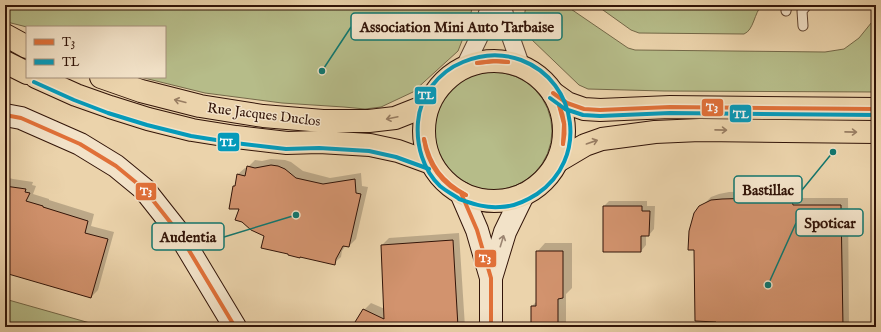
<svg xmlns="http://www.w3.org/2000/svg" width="881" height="332" font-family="'IM FELL English',serif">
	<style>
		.green { fill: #b6bc89; stroke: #746848 }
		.shadow { fill: #0003 }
		.building { fill: #d2936e; stroke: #321408 }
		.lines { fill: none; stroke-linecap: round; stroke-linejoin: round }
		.lane-casing { stroke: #604431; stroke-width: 11 }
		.street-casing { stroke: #604431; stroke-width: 19 }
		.secondary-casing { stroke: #321408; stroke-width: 24 }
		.primary-casing { stroke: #321408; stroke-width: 24 }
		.lane { stroke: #f2e2c8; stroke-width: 9 }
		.street { stroke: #f2e2c8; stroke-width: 17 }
		.secondary { stroke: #f2e2c8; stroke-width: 22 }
		.primary { stroke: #ebd3ab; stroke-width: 22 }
		.bus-1-casing { stroke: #f2e2c8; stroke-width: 7 }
		.bus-2-casing { stroke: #f2e2c8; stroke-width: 7 }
		.bus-1 { stroke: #e07038; stroke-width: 4 }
		.bus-2 { stroke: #059aba; stroke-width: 4 }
		.oneway { stroke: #987d62 }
		.oneway2 { stroke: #9c8572 }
		.labels { text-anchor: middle; stroke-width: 3; stroke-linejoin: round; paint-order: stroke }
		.street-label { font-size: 14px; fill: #321408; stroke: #f2e2c8 }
		.leader { fill: none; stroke: #0f766e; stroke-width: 1.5 }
		.callout-dot { fill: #0f766e; stroke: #f2e2c8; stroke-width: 1.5 }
		.callout { fill: #f2e2c8; stroke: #0f766e; stroke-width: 1.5 }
		.callout-label { font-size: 15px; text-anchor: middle; font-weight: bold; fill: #321408 }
		.line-badge { stroke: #f2e2c8; stroke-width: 1.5 }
		.badge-label { font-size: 11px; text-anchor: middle; font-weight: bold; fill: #fff }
	</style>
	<rect width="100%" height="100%" fill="#ebd3ab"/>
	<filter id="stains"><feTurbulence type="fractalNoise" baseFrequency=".005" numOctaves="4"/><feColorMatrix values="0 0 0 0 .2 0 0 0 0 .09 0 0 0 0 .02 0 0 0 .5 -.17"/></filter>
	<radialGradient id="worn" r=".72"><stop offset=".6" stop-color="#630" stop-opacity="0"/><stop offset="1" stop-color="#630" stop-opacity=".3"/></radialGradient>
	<!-- green -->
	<g class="green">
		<polygon points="5,5 473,5 467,28 458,51 413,92 381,107 365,109 344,107 282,103 205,93 140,77 165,77 165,27 27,27 7,22 5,21"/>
		<polygon points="526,5 565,5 628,48 635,50 825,52 844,49 859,38 876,17 876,92 664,91 588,89 579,85 530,38 524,18"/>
		<path d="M596 5H762C754 13 754 30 744 34L639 33 631 30Z"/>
		<circle cx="493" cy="131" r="59"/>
		<polygon points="5,299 104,327 5,327"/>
	</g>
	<!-- shadow -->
	<g class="shadow">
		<polygon points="271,159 285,160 291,162 303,171 330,178 361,173 362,186 368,187 356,239 349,246 346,245 342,251 341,257 334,263 301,256 300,257 289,253 265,236 240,208 234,186 237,184 238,174 245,168 248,168 248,167 255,160 262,161"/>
		<polygon points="5,177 13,179 33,182 32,185 36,186 33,194 49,199 49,200 94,214 91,226 114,232 98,290 91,297 5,272"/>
		<polygon points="763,191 799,194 799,198 848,198 849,327 717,327 698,210 711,197 719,194 729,192"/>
		<polygon points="876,194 876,221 871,221 871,199"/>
		<polygon points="609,201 647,201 647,206 655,206 654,229 649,235 646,235 646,245 641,251 604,206"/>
		<polygon points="459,233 465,327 354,327 364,310 371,303 385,309 382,245 389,238"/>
		<polygon points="545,243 572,243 572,288 566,294 566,327 532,327 532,306 537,301 537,252"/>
	</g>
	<!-- building -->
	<g class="building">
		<polygon points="271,165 278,166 285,169 296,178 323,184 355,179 356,193 361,194 349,247 343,246 336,259 335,265 300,257 300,258 288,255 288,254 261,248 264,236 251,230 242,222 235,220 239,209 229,209 233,186 235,186 237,174 245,176 247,166 255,168"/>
		<polygon points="5,186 26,189 25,192 30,193 26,201 43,206 43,207 88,221 85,233 108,239 91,298 5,273"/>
		<polygon points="756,198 792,201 793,205 841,205 843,327 716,327 716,322 695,321 694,250 688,250 689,231 694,213 699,206 711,200 722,199"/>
		<polygon points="603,206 642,206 642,211 650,211 649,236 641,236 641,252 603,252"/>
		<polygon points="453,240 458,327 352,327 363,309 384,319 381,245"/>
		<polygon points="536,251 563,251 563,298 558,299 558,327 531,327 531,306 536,306"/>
	</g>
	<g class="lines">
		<defs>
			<g id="lane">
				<polyline points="786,11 787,5"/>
				<polyline points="803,26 802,11 807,5"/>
			</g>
			<g id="street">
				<polyline points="502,5 510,35 521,66"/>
				<polyline points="465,66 482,31 490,5"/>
			</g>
			<g id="secondary">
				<polyline points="5,115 21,118 80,144 116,166 144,189 178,232 235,327"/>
				<polyline points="461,193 477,230 491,278 491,327"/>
				<polyline points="491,278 505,232 523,195"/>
			</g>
			<g id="primary">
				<polyline points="5,35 27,47"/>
				<circle cx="494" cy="131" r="70"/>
				<polyline points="5,62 27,73"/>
				<polyline points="36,77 76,95 110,107 148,119 192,130 236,137 287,143 319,142 370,145 398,151 431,163"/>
				<polyline points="101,77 141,91 200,106 263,116 323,121 369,121 395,118 428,105"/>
				<polyline points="553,93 567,103 584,109 600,110 670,107 876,109"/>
				<polyline points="558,161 585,145 602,139 655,132 700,130 876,132"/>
			</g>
		</defs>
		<!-- lane casing -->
		<use href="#lane" class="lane-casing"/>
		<!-- street casing -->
		<use href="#street" class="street-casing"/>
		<!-- secondary casing -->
		<use href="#secondary" class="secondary-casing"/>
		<!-- primary casing -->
		<use href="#primary" class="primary-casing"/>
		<!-- lane -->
		<use href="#lane" class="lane"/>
		<!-- street -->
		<use href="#street" class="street"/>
		<!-- secondary -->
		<use href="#secondary" class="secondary"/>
		<!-- primary -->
		<use href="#primary" class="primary"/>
		<defs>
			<g id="bus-1">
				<polyline points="477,63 496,61 508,62"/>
				<polyline points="477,63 493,61 508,62"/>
				<polyline points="553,93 567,103 584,109 600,110 670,107 876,109"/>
				<path d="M559 105C565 118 566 131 563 144"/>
				<polyline points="559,105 564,124 563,144"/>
				<polyline points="5,115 21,118 80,144 116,166 144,189 178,232 235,327"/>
				<path d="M424 139C430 166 442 182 466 195"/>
				<path d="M424 139C427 163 442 186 466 195"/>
				<polyline points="461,193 477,230 491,278 491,327"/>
			</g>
			<g id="bus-2">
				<polyline points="34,82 74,100 108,113 147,125 191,136 235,143 286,149 319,148 369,151 396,157 429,169"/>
				<polyline points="550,98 565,109 583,115 600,116 670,113 876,115"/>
				<path d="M458 198C452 194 446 191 440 186 423 170 416 145 418 122 420 96 438 72 463 62 482 54 502 53 521 60 579 82 588 160 537 194 526 201 513 207 500 207 484 208 474 204 459 199"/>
			</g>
		</defs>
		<!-- bus-1 casing -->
		<use href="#bus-1" class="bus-1-casing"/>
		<!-- bus-2 casing -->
		<use href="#bus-2" class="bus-2-casing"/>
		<!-- bus-1 -->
		<use href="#bus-1" class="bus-1"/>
		<!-- bus-2 -->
		<use href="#bus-2" class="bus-2"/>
	</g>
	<!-- one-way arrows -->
	<defs><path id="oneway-shaft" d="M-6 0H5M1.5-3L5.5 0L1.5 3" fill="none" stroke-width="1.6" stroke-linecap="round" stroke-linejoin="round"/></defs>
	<g class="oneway">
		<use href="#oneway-shaft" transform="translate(180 101) rotate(-166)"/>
		<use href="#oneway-shaft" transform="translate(392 118) rotate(168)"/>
		<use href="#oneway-shaft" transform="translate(721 130) rotate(1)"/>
		<use href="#oneway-shaft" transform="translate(851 132) rotate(1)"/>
		<use href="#oneway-shaft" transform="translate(592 142) rotate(-19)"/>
	</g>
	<use class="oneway2" href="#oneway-shaft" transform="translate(502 241) rotate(-73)"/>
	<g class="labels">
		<!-- street labels -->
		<g class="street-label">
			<text transform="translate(264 114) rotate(7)" y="5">Rue Jacques Duclos</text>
		</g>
	</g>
	<!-- callouts -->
	<path class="leader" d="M322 71L351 27M833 152L802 190M768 285L796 223M296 215L224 237"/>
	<g class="callout-dot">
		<circle cx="322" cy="71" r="4"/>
		<circle cx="833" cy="152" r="4"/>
		<circle cx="768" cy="285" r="4"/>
		<circle cx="296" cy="215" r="4"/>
	</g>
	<g class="callout">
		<rect x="351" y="13" width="211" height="27" rx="4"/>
		<rect x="734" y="176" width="68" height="27" rx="4"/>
		<rect x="796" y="209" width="67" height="27" rx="4"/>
		<rect x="152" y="223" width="72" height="27" rx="4"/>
	</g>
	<g class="callout-label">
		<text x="457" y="32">Association Mini Auto Tarbaise</text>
		<text x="768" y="195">Bastillac</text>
		<text x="830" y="228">Spoticar</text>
		<text x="188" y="242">Audentia</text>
	</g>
	<g class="line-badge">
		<rect x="414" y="86" width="23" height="19" rx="4" fill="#059aba"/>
		<rect x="701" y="98" width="23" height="19" rx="4" fill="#e07038"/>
		<rect x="729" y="104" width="23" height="19" rx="4" fill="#059aba"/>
		<rect x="217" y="132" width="23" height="20" rx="4" fill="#059aba"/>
		<rect x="135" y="182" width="22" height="19" rx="4" fill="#e07038"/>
		<rect x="474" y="249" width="23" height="19" rx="4" fill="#e07038"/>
	</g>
	<g class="badge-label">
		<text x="426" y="99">TL</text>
		<text x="712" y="111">T3</text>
		<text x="741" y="118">TL</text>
		<text x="228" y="146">TL</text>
		<text x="146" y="195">T3</text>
		<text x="485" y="262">T3</text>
	</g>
	<!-- margin -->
	<rect width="881" height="332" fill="none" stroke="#ebd3ab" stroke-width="20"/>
	<rect x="6" y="6" width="869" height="320" fill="none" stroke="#321408" stroke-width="2"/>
	<rect x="10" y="10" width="861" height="312" fill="none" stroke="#321408"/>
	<!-- legend -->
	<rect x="26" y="26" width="140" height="52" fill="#f2e2c8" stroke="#a5907b"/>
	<rect x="34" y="39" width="20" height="6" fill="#e07038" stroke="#a5907b"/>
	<text x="62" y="46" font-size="12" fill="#321408">T3</text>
	<rect x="34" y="59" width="20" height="6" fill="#059aba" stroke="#a5907b"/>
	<text x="62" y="66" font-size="12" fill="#321408">TL</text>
	<rect width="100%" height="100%" filter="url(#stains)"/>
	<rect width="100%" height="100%" fill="url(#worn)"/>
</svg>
